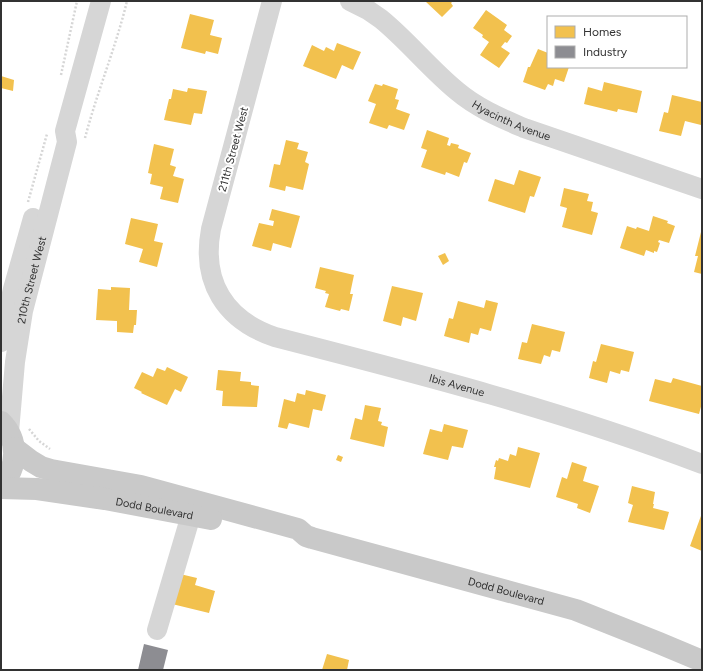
<svg xmlns="http://www.w3.org/2000/svg" width="703" height="671" font-family="Figtree,sans-serif">
	<style>
		.homes { fill: #f2c14e }
		.industry { fill: #8d8d92 }
		.lines { fill: none; stroke-linecap: round; stroke-linejoin: round }
		.path { stroke: #d6d6d6; stroke-width: 2.5; stroke-dasharray: 2 2; stroke-linecap: butt }
		.minor { stroke: #d6d6d6; stroke-width: 20 }
		.major { stroke: #c9c9c9; stroke-width: 22 }
		.labels { text-anchor: middle; stroke-width: 4; stroke-linejoin: round; paint-order: stroke }
		.street-label { font-size: 11px; fill: #323232; stroke: #fff }
	</style>
	<rect width="100%" height="100%" fill="#fff"/>
	<!-- homes -->
	<g class="homes">
		<polygon points="425,1 453,1 451,3 453,6 442,17"/>
		<polygon points="486,10 507,25 504,30 512,36 507,43 505,42 501,47 510,53 499,68 480,55 489,42 482,37 483,35 473,28"/>
		<polygon points="190,14 214,20 210,35 222,38 218,54 206,51 205,54 181,48"/>
		<polygon points="337,43 361,52 353,70 342,65 336,79 303,66 312,45 324,51 326,47 334,51"/>
		<polygon points="538,49 548,53 548,67 569,67 564,82 555,79 553,86 548,84 545,90 523,82 528,67 530,67"/>
		<polygon points="1,76 14,80 13,91 1,88"/>
		<polygon points="604,82 642,91 637,113 618,109 617,112 584,104 588,87 602,91"/>
		<polygon points="375,84 382,86 383,84 398,89 395,99 399,100 396,109 410,114 404,130 389,125 387,129 369,123 376,104 368,101"/>
		<polygon points="188,88 207,91 202,114 194,113 191,125 164,120 169,99 171,99 173,89 187,92"/>
		<polygon points="672,95 702,102 701,125 685,121 681,136 659,131 664,112 668,113"/>
		<polygon points="427,130 449,138 447,145 450,146 451,143 459,145 458,148 471,153 467,163 464,162 459,177 446,172 445,175 421,167 427,150 421,148"/>
		<polygon points="286,140 299,143 297,149 308,152 305,162 309,164 303,190 286,186 285,191 269,187 274,164 280,165"/>
		<polygon points="154,144 174,149 170,165 176,167 173,176 184,179 178,203 160,199 163,187 150,184 152,174 148,173"/>
		<polygon points="519,170 541,177 534,197 530,196 525,213 488,201 495,179 514,185"/>
		<polygon points="564,188 589,194 587,201 593,202 591,211 598,213 592,235 562,227 567,208 560,206"/>
		<polygon points="272,209 300,216 291,248 273,243 271,251 252,246 259,223 273,226 274,221 269,220"/>
		<polygon points="653,216 668,221 667,223 675,226 669,243 659,240 658,242 660,243 657,252 654,251 654,253 646,250 644,256 620,248 627,226 636,229 637,227 649,231"/>
		<polygon points="131,218 158,224 154,241 163,243 157,267 139,262 143,249 125,244"/>
		<polygon points="701,232 702,232 702,274 694,272 698,256 695,256"/>
		<polygon points="445,253 449,261 443,265 438,256"/>
		<polygon points="320,267 354,275 350,294 353,294 349,311 341,309 340,311 325,307 329,294 325,293 326,291 315,288"/>
		<polygon points="392,286 423,293 416,321 403,317 401,326 383,321"/>
		<polygon points="111,287 130,288 129,310 137,310 136,325 134,325 133,333 117,332 117,321 96,320 98,289 111,290"/>
		<polygon points="486,300 498,303 491,331 480,328 478,335 471,333 469,343 444,336 449,318 453,319 458,301 484,308"/>
		<polygon points="532,324 565,332 560,352 552,350 550,357 544,355 541,364 518,359 522,342 527,343"/>
		<polygon points="601,344 634,352 629,372 621,370 620,374 610,371 607,383 589,378 593,361 596,362"/>
		<polygon points="167,367 188,377 181,392 175,389 167,405 141,393 142,392 134,388 142,372 153,377 157,368 165,371"/>
		<polygon points="218,370 241,372 240,381 251,382 251,385 259,386 257,407 222,406 223,391 216,390"/>
		<polygon points="673,378 702,386 702,403 699,414 649,401 655,379 671,383"/>
		<polygon points="306,390 326,395 322,411 313,409 309,428 289,423 287,429 278,427 284,399 295,402 297,393 305,395"/>
		<polygon points="365,405 381,408 378,421 382,422 381,425 388,427 384,447 350,439 355,418 362,420"/>
		<polygon points="444,424 468,430 463,448 452,446 448,460 423,454 430,429 442,432"/>
		<polygon points="518,447 540,453 530,488 494,479 496,467 494,467 496,460 498,461 499,458 508,461 510,454 516,456"/>
		<polygon points="338,455 343,457 341,462 336,460"/>
		<polygon points="572,462 587,467 583,481 599,486 590,513 577,508 578,504 556,497 562,477 567,479"/>
		<polygon points="632,486 655,492 653,504 654,504 653,508 669,512 664,530 628,522 633,505 628,503"/>
		<polygon points="702,513 702,551 690,546"/>
		<polygon points="180,574 197,578 195,585 215,591 209,613 172,604"/>
		<polygon points="327,654 349,660 347,670 322,670"/>
	</g>
	<!-- industry -->
	<polygon class="industry" points="144,644 168,650 163,670 138,670"/>
	<g class="lines">
		<!-- path -->
		<g class="path">
			<polyline points="61,75 77,1"/>
			<path d="M85 138C97 92 116 47 127 1"/>
			<polyline points="28,202 47,134"/>
			<polyline points="29,429 39,441 50,449"/>
		</g>
		<!-- minor -->
		<g class="minor">
			<path id="s1" d="M272 1 211 229C201 282 225 320 275 337 419 374 563 411 702 464"/>
			<path id="s2" d="M350 1 368 10 381 19C408 41 430 69 457 91 477 108 501 118 524 128L702 189"/>
			<polyline points="1,342 13,289 33,218"/>
			<path id="s3" d="M9 432 15 362 23 311 67 142 65 131 101 1"/>
			<polyline points="157,630 191,515"/>
		</g>
		<!-- major -->
		<g class="major">
			<path d="M1 422C19 440 18 468 1 485"/>
			<path id="s4" d="M14 448 31 461 41 467 51 470 141 486 298 529 306 536 312 538 576 610 659 643 702 661"/>
			<path id="s5" d="M1 488 37 489 105 499 211 519"/>
		</g>
	</g>
	<g class="labels">
		<!-- street labels -->
		<g class="street-label">
			<text dy="4" stroke="none"><textPath href="#s2" startOffset="203">Hyacinth Avenue</textPath></text>
			<text transform="translate(233 149) rotate(-75)" y="4">211th Street West</text>
			<text dy="4" stroke="none"><textPath href="#s3" startOffset="154">210th Street West</textPath></text>
			<text dy="4" stroke="none"><textPath href="#s1" startOffset="563">Ibis Avenue</textPath></text>
			<text dy="4" stroke="none"><textPath href="#s5" startOffset="155">Dodd Boulevard</textPath></text>
			<text dy="4" stroke="none"><textPath href="#s4" startOffset="516">Dodd Boulevard</textPath></text>
		</g>
	</g>
	<!-- border -->
	<rect width="703" height="671" fill="none" stroke="#323232" stroke-width="4"/>
	<!-- legend -->
	<rect x="547" y="16" width="140" height="52" fill="#ffffff" stroke="#adadad"/>
	<rect x="555" y="26" width="20" height="12" fill="#f2c14e" stroke="#adadad"/>
	<text x="583" y="36" font-size="12" fill="#323232">Homes</text>
	<rect x="555" y="46" width="20" height="12" fill="#8d8d92" stroke="#adadad"/>
	<text x="583" y="56" font-size="12" fill="#323232">Industry</text>
</svg>
